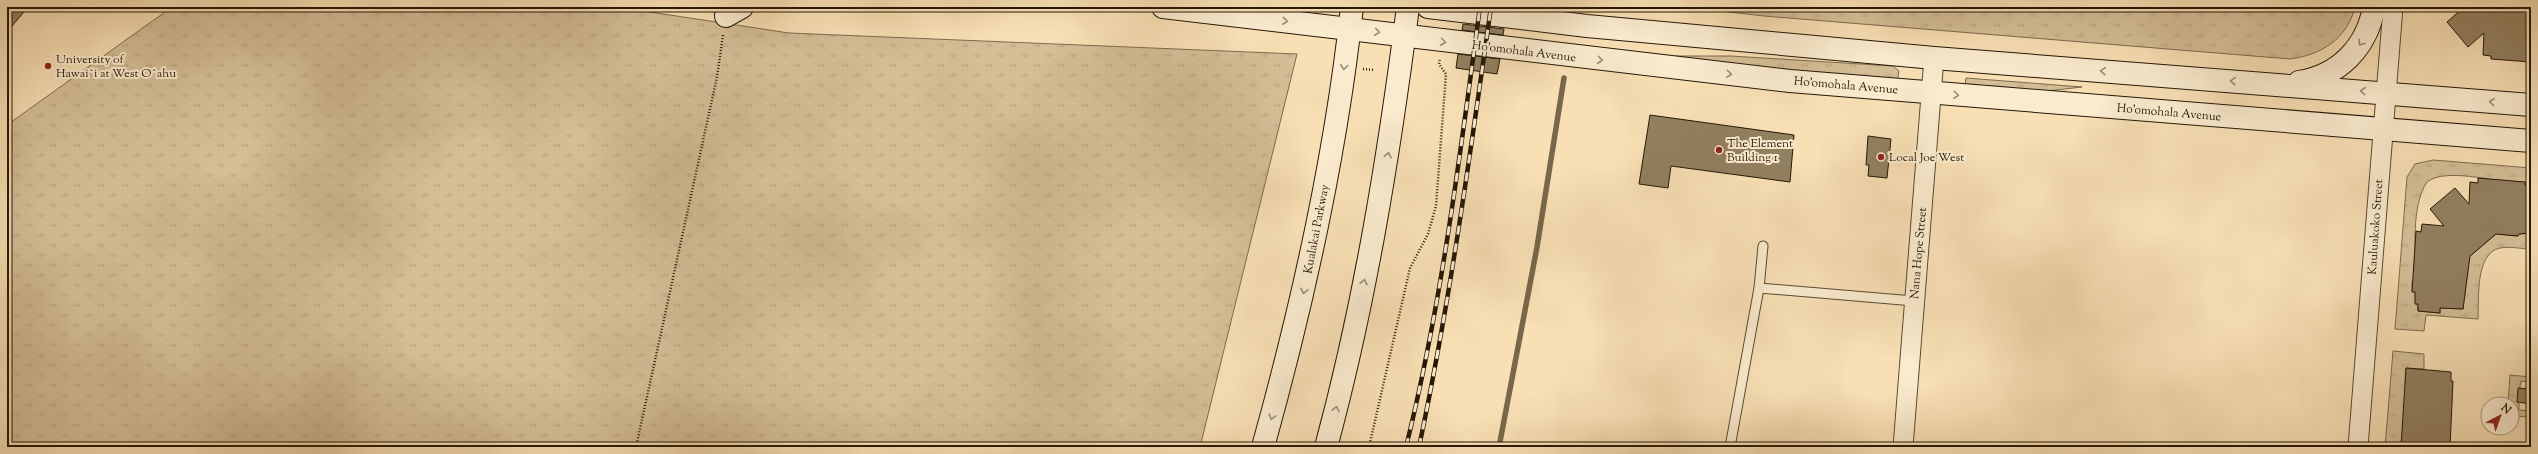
<svg xmlns="http://www.w3.org/2000/svg" width="2538" height="454" font-family="'Sorts Mill Goudy',serif">
	<style>
		.grass { fill: url(#grass-tufts); stroke: #7c6a4e }
		.lines { fill: none; stroke-linecap: round; stroke-linejoin: round }
		.stream { stroke: #78674a; stroke-width: 5.5 }
		.building { fill: #928060; stroke: #241705 }
		.lane-casing { stroke: #594931; stroke-width: 11 }
		.street-casing { stroke: #594931; stroke-width: 21 }
		.secondary-casing { stroke: #241705; stroke-width: 24 }
		.path { stroke: #241705; stroke-width: 2.5; stroke-dasharray: 1 2; stroke-linecap: butt }
		.lane { stroke: #faebce; stroke-width: 9 }
		.street { stroke: #faebce; stroke-width: 19 }
		.secondary { stroke: #faebce; stroke-width: 22 }
		.rail-casing { stroke: #241705; stroke-width: 4.5 }
		.rail { stroke: #faebce; stroke-width: 3; stroke-dasharray: 9; stroke-linecap: butt }
		.oneway { stroke: #9a8c74 }
		.poi-dot { fill: #8f2418; stroke: #faebce; stroke-width: 1.5 }
		.labels { text-anchor: middle; stroke-width: 4; stroke-linejoin: round; paint-order: stroke }
		.street-label { font-size: 12px; fill: #241705; stroke: #faebce }
		.poi-label { font-size: 12px; fill: #241705; stroke: #faebce; text-anchor: start }
	</style>
	<defs>
		<pattern id="grass-tufts" width="24" height="20" patternUnits="userSpaceOnUse"><rect width="24" height="20" fill="#d4be96"/><path d="M3 7l-1-3M5 7V3M7 7l1-3M15 17l-1-3M17 17v-4M19 17l1-3" fill="none" stroke="#b6a380"/></pattern>
	</defs>
	<rect width="100%" height="100%" fill="#f8e0b4"/>
	<filter id="stains"><feTurbulence type="fractalNoise" baseFrequency=".005" numOctaves="4"/><feColorMatrix values="0 0 0 0 .2 0 0 0 0 .09 0 0 0 0 .02 0 0 0 .5 -.17"/></filter>
	<radialGradient id="worn" r=".72"><stop offset=".6" stop-color="#630" stop-opacity="0"/><stop offset="1" stop-color="#630" stop-opacity=".3"/></radialGradient>
	<!-- grass -->
	<g class="grass">
		<polygon points="172,7 617,7 789,33 1297,54 1200,447 7,447 7,125"/>
		<path d="M1687 7H1858L1986 10 2355 7C2347 39 2321 55 2290 59L1764 16Z"/>
		<polygon points="1676,56 1731,56 1893,66 1899,71 1897,82 1677,62"/>
		<polygon points="1966,78 2082,87 2047,91 1965,86"/>
		<path d="M2433 160 2531 168V186C2507 184 2446 166 2427 182 2411 205 2415 253 2417 281H2412V291L2415 292 2418 311 2440 313V308L2463 309 2469 257 2496 234 2518 236 2519 234 2531 233V249C2521 249 2510 246 2500 248 2475 253 2479 299 2478 319L2426 315 2424 331 2395 329 2407 177 2415 164Z"/>
		<polygon points="2393,351 2424,354 2424,369 2406,368 2405,383 2409,383 2404,441 2401,440 2401,447 2385,447"/>
		<polygon points="2510,375 2531,377 2531,382 2521,381 2517,402 2519,402 2519,410 2529,411 2528,417 2512,416 2512,404 2508,404"/>
	</g>
	<g class="lines">
		<!-- stream -->
		<polyline class="stream" points="1499,447 1537,247 1564,78"/>
	</g>
	<!-- building -->
	<g class="building">
		<polygon points="7,7 28,7 7,32"/>
		<polygon points="2464,7 2527,9 2527,13 2531,13 2531,62 2491,59 2491,56 2483,55 2484,33 2468,47 2447,22"/>
		<polygon points="1463,24 1504,29 1503,35 1462,30"/>
		<polygon points="1458,54 1500,59 1497,74 1456,68"/>
		<polygon points="1650,115 1794,135 1790,182 1671,166 1668,188 1639,184"/>
		<polygon points="1868,136 1891,139 1887,178 1868,176 1869,165 1866,165"/>
		<polygon points="2478,178 2525,182 2525,185 2531,186 2531,233 2519,234 2518,236 2496,234 2470,256 2463,309 2440,308 2440,313 2418,311 2418,304 2415,304 2415,292 2412,292 2416,231 2421,232 2422,224 2444,226 2430,209 2455,188 2469,204 2470,182 2478,183"/>
		<polygon points="2406,368 2451,372 2451,381 2453,381 2450,447 2401,447"/>
		<polygon points="2518,388 2531,389 2531,404 2517,402"/>
	</g>
	<g class="lines">
		<defs>
			<g id="lane">
				<polyline points="1759,288 1914,301"/>
				<polyline points="1730,447 1759,288 1763,246"/>
			</g>
			<g id="street">
				<polyline points="1903,447 1934,58"/>
				<polyline points="2358,447 2393,7"/>
			</g>
			<g id="secondary">
				<polyline points="1163,7 1790,81 2531,141"/>
				<polyline points="1428,7 1587,26 1934,58 2531,105"/>
				<polyline points="726,16 742,7"/>
				<path d="M2299 82C2339 76 2367 47 2374 7"/>
				<path d="M1263 447C1303 303 1336 156 1352 7"/>
				<path d="M1326 447C1365 303 1389 155 1408 7"/>
			</g>
		</defs>
		<!-- lane casing -->
		<use href="#lane" class="lane-casing"/>
		<!-- street casing -->
		<use href="#street" class="street-casing"/>
		<!-- secondary casing -->
		<use href="#secondary" class="secondary-casing"/>
		<!-- path -->
		<g class="path">
			<polyline points="1363,69 1375,70"/>
			<polyline points="636,447 717,77 723,35"/>
			<polyline points="1369,447 1410,268 1428,234 1436,206 1446,74 1439,64 1440,59"/>
		</g>
		<!-- lane -->
		<use href="#lane" class="lane"/>
		<!-- street -->
		<use href="#street" class="street"/>
		<!-- secondary -->
		<use href="#secondary" class="secondary"/>
		<defs>
			<g id="rail">
				<path d="M1406 447C1442 302 1460 154 1480 7"/>
				<path d="M1419 447C1450 301 1470 155 1491 7"/>
			</g>
		</defs>
		<!-- rail casing -->
		<use href="#rail" class="rail-casing"/>
		<!-- rail -->
		<use href="#rail" class="rail"/>
	</g>
	<!-- one-way arrows -->
	<defs><path id="oneway-chevron" d="M-2-3.5L2.5 0L-2 3.5" fill="none" stroke-width="1.6" stroke-linecap="round" stroke-linejoin="round"/></defs>
	<g class="oneway">
		<use href="#oneway-chevron" transform="translate(1285 21) rotate(6)"/>
		<use href="#oneway-chevron" transform="translate(1377 32) rotate(8)"/>
		<use href="#oneway-chevron" transform="translate(1443 42) rotate(7)"/>
		<use href="#oneway-chevron" transform="translate(2361 43) rotate(124)"/>
		<use href="#oneway-chevron" transform="translate(1600 60) rotate(7)"/>
		<use href="#oneway-chevron" transform="translate(1344 67) rotate(98)"/>
		<use href="#oneway-chevron" transform="translate(2103 71) rotate(-176)"/>
		<use href="#oneway-chevron" transform="translate(1729 74) rotate(6)"/>
		<use href="#oneway-chevron" transform="translate(2233 81) rotate(-176)"/>
		<use href="#oneway-chevron" transform="translate(2363 91) rotate(-175)"/>
		<use href="#oneway-chevron" transform="translate(1956 95) rotate(5)"/>
		<use href="#oneway-chevron" transform="translate(2492 102) rotate(-175)"/>
		<use href="#oneway-chevron" transform="translate(1388 155) rotate(-80)"/>
		<use href="#oneway-chevron" transform="translate(1364 282) rotate(-78)"/>
		<use href="#oneway-chevron" transform="translate(1304 291) rotate(102)"/>
		<use href="#oneway-chevron" transform="translate(1336 409) rotate(-77)"/>
		<use href="#oneway-chevron" transform="translate(1272 417) rotate(105)"/>
	</g>
	<!-- markers -->
	<g class="poi-dot">
		<circle cx="48" cy="66" r="4"/>
		<circle cx="1719" cy="150" r="4"/>
		<circle cx="1881" cy="157" r="4"/>
	</g>
	<g class="labels">
		<!-- street labels -->
		<g class="street-label">
			<text transform="translate(1524 51) rotate(7)" y="4">Ho’omohala Avenue</text>
			<text transform="translate(1846 85) rotate(5)" y="4">Ho’omohala Avenue</text>
			<text transform="translate(2169 112) rotate(5)" y="4">Ho’omohala Avenue</text>
			<text transform="translate(2375 227) rotate(-86)" y="4">Kauluakoko Street</text>
			<text transform="translate(1316 229) rotate(-79)" y="4">Kualakai Parkway</text>
			<text transform="translate(1918 253) rotate(-85)" y="4">Nana Hope Street</text>
		</g>
		<!-- poi labels -->
		<g class="poi-label">
			<text x="56" y="63">University of<tspan x="56" dy="14">Hawaiʻi at West Oʻahu</tspan></text>
			<text x="1727" y="147">The Element<tspan x="1727" dy="14">Building 1</tspan></text>
			<text x="1889" y="161">Local Joe West</text>
		</g>
	</g>
	<!-- margin -->
	<rect width="2538" height="454" fill="none" stroke="#f8e0b4" stroke-width="24"/>
	<rect x="8" y="8" width="2522" height="438" fill="none" stroke="#241705" stroke-width="2"/>
	<rect x="12" y="12" width="2514" height="430" fill="none" stroke="#241705"/>
	<!-- north arrow -->
	<g transform="translate(2500 416) rotate(41)"><circle r="19" fill="#faebce" stroke="#a4967e"/>
	<path d="M0-3L7 15L0 10L-7 15Z" fill="#8f2418"/>
	<text y="-6" font-size="11" font-weight="bold" text-anchor="middle" fill="#241705">N</text>
	</g>
	<rect width="100%" height="100%" filter="url(#stains)"/>
	<rect width="100%" height="100%" fill="url(#worn)"/>
</svg>
